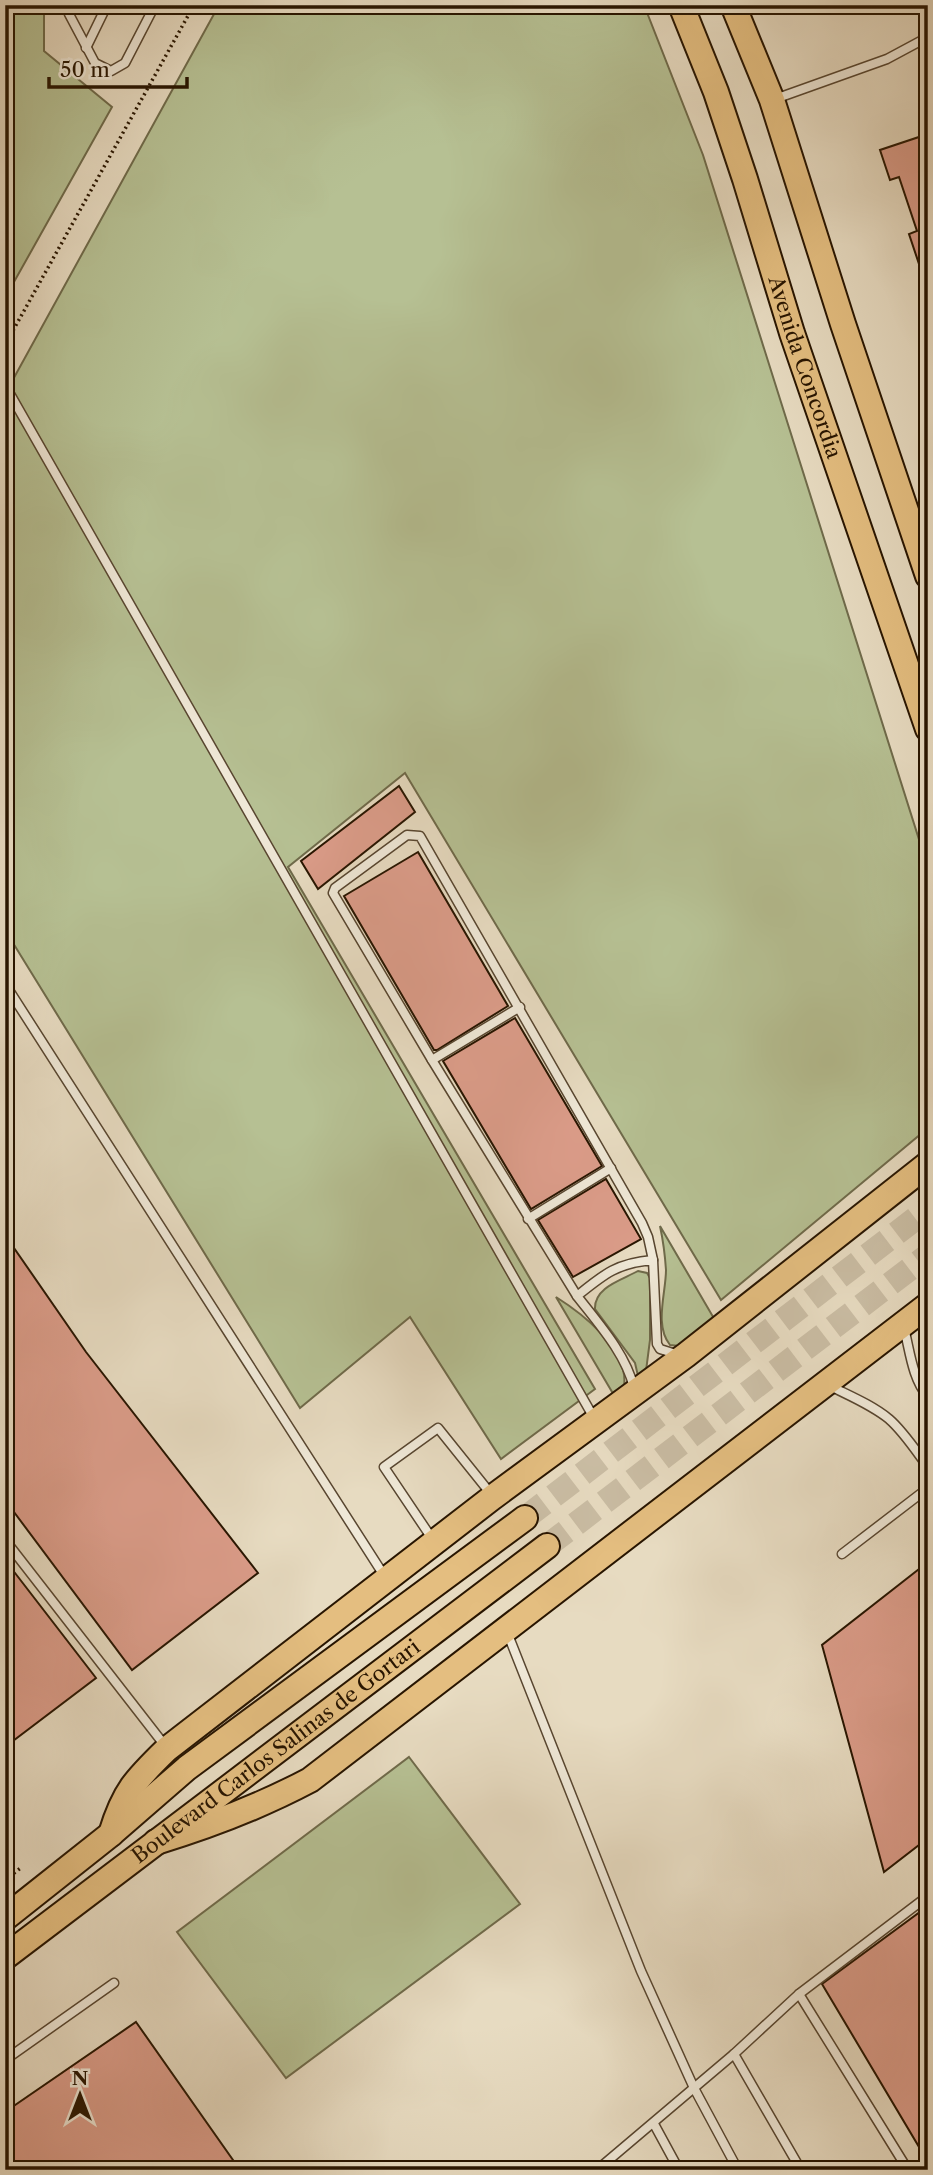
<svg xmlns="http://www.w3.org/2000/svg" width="933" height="2175" font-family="'Libre Caslon Text',serif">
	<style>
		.green { fill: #b6c093; stroke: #6f6a4a; stroke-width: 2 }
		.building { fill: #db9c89; stroke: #281500; stroke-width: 2 }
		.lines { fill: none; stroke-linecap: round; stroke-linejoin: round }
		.primary-tunnel { stroke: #cabda4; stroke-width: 24; stroke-dasharray: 24 12; stroke-linecap: butt }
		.lane-casing { stroke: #584630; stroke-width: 11 }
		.primary-casing { stroke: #281500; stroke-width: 28 }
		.path { stroke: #281500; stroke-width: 3.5; stroke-dasharray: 2 3.5; stroke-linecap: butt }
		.lane { stroke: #efe8d7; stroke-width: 8 }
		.primary { stroke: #e4be80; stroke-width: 24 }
		.labels { text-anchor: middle; stroke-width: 7; stroke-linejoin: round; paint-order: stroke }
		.street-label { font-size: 21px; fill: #281500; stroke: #efe8d7 }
	</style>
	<rect width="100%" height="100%" fill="#e7dbc1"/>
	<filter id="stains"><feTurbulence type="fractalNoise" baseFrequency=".00286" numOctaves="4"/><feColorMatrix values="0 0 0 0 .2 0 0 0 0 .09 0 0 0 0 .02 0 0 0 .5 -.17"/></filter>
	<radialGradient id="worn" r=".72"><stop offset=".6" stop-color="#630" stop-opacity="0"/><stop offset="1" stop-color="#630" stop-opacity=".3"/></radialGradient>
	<!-- green -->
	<g class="green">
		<polygon points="5,5 44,5 44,51 112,107 5,298"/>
		<polygon points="219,5 644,5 703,155 928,868 928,1128 721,1300 405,773 288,867 595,1389 501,1459 410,1317 300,1408 5,930 5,394"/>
		<path d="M660 1226 719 1327 680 1346 670 1345C654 1325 666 1293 666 1270 665 1255 663 1240 660 1226Z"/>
		<path d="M638 1271 647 1273 650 1278V1340L646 1371 638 1376 635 1363 595 1309C594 1287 622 1280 638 1271Z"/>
		<path d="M556 1297C583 1314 613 1338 623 1370 626 1379 624 1389 623 1398L618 1402Z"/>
		<polygon points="409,1757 520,1904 286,2078 177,1932"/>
	</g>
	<!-- building -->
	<g class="building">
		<polygon points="928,134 928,282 925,282 909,234 917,231 899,177 890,180 880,150"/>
		<polygon points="399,786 415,812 318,889 301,861"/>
		<polygon points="418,852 508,1006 437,1050 434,1050 344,896"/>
		<polygon points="515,1018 602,1166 531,1209 443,1061"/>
		<polygon points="606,1179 641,1239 573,1277 538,1220"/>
		<polygon points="5,1235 86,1352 258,1573 132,1670 5,1500"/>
		<polygon points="5,1560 96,1678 5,1747"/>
		<polygon points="928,1562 928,1838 884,1872 822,1645"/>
		<polygon points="928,1906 928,2162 822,1984"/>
		<polygon points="136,2022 240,2170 5,2170 5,2112"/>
	</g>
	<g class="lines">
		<!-- primary-tunnel -->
		<g class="primary-tunnel">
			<polyline points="525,1518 928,1209"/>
			<polyline points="547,1546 928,1255"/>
		</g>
		<defs>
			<g id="lane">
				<polyline points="70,5 69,14 95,63 111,71 125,63 155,5"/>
				<polyline points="86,48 107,5"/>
				<polyline points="775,99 887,59 928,37"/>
				<polyline points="10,394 594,1418"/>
				<polyline points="5,984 385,1577"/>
				<polyline points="432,1060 520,1007"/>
				<polyline points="528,1219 611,1168"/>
				<polyline points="577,1296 432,1060 333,893 335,888 407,835 420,836 642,1223 648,1237 653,1260"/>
				<path d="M904 1328C910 1351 912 1378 928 1397"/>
				<path d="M830 1386C850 1396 872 1405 889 1419 904 1432 916 1451 928 1467"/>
				<path d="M634 1388C626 1354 598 1323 577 1296 604 1274 617 1263 653 1260L657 1344 660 1349 676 1354"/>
				<polyline points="5,1540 166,1747"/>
				<polyline points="433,1540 384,1467 438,1428 491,1494"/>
				<polyline points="842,1554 928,1488"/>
				<polyline points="507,1632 641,1971 694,2088 738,2170"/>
				<polyline points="799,1994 908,2170"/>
				<polyline points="5,2060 114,1983"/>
				<polyline points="654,2124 679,2170"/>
				<polyline points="597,2170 734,2054"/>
				<polyline points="801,2170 734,2054 799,1994 928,1896"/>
			</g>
			<g id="primary">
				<path id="s1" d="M681 5 716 92 745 179 792 333 928 729"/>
				<polyline points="733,5 772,100 843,324 928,576"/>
				<path d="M111 1834C124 1791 136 1779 167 1749L493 1497 686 1355 928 1164"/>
				<path d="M156 1842C209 1826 261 1806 310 1780L928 1305"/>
				<polyline points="5,1918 111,1834 187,1768 525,1518"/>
				<path id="s2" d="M5 1957 547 1546"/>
			</g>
		</defs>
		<!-- lane casing -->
		<use href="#lane" class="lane-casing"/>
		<!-- primary casing -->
		<use href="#primary" class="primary-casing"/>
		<!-- path -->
		<g class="path">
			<polyline points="5,345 194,5"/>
			<polyline points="5,1880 22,1867"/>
		</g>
		<!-- lane -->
		<use href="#lane" class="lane"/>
		<!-- primary -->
		<use href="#primary" class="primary"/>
	</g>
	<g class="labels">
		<!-- street labels -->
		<g class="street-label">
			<text dy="7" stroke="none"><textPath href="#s1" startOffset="383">Avenida Concordia</textPath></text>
			<text dy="7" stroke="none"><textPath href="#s2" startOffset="340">Boulevard Carlos Salinas de Gortari</textPath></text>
		</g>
	</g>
	<!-- margin -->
	<rect width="933" height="2175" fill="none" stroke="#e7dbc1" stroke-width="28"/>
	<rect x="7" y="7" width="919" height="2161" fill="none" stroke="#281500" stroke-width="3.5"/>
	<rect x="14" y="14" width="905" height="2147" fill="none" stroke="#281500" stroke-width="2"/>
	<!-- north arrow -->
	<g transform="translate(80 2095)" stroke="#efe8d7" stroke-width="5" paint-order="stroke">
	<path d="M0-5L12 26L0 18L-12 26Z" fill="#281500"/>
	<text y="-10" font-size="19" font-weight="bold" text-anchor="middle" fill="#281500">N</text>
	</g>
	<!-- scale -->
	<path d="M49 77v10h138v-10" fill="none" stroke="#281500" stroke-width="3.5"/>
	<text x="60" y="77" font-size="21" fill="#281500" stroke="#efe8d7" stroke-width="5" paint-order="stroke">50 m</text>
	<rect width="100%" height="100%" filter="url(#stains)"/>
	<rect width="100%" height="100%" fill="url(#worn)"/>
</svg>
